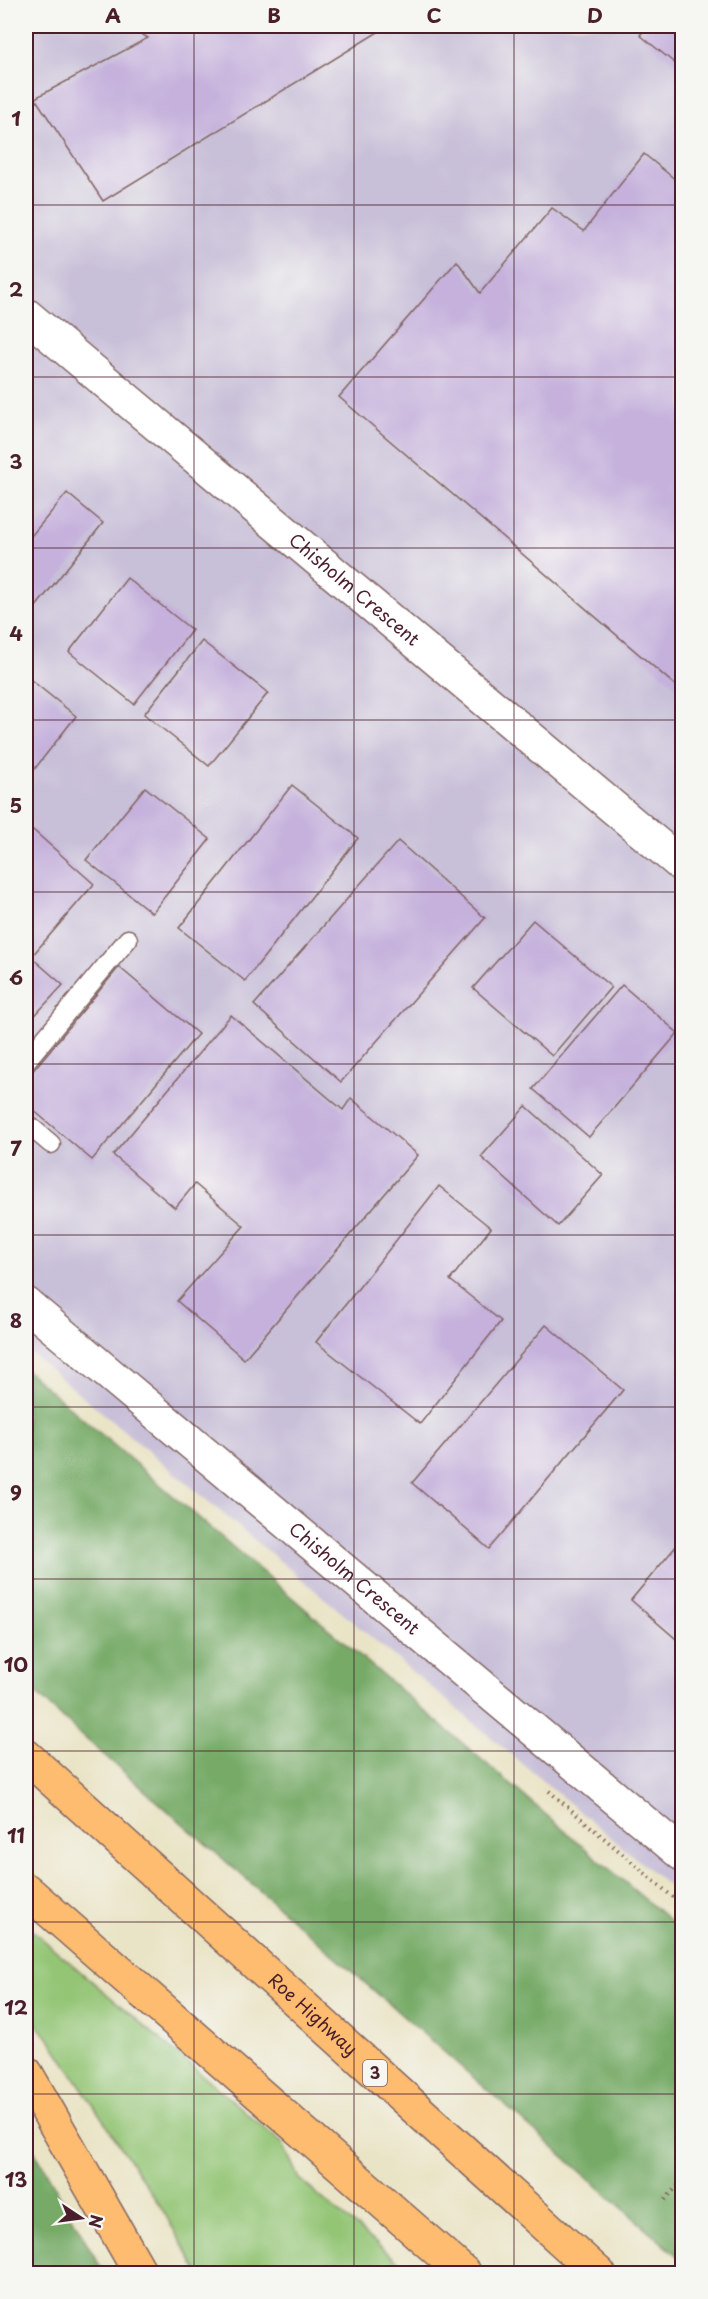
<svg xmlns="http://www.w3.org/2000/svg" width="708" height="2299" font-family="'Playpen Sans',sans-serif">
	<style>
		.industrial { fill: #c8bfd8 }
		.green { fill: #93c575; stroke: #6e7250; stroke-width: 1.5 }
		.forest { fill: #76aa66; stroke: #606448; stroke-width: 1.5 }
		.building { fill: #c5b1dc }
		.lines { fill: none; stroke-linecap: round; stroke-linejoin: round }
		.service-casing { stroke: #826461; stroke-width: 21 }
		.minor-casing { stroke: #826461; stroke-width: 36 }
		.motorway-casing { stroke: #826461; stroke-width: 36 }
		.path { stroke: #826461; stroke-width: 4; stroke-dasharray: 1.5 4.5; stroke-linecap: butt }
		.service { stroke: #fff; stroke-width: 18 }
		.minor { stroke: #fff; stroke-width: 33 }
		.motorway { stroke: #fdbc70; stroke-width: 33 }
		.grid { fill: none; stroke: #4a1f2b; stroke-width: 1.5; stroke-opacity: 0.55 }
		.labels { text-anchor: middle; stroke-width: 4.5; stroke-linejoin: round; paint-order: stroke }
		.shield { fill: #f6f6f2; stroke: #7e6067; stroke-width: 1.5 }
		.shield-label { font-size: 16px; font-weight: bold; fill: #4a1f2b }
		.street-label { font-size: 18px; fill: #4a1f2b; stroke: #f6f6f2 }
		.neatline { fill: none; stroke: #4a1f2b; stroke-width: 2 }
		.grid-label { font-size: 20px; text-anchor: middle; font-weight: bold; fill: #4a1f2b }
	</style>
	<rect width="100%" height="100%" fill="#f6f6f2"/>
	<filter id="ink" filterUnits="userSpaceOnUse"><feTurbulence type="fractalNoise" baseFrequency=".0167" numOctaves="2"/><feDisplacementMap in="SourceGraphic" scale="12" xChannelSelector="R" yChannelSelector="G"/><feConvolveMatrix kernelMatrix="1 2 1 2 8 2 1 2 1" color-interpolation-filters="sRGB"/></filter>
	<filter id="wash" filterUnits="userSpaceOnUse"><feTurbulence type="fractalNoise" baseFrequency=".008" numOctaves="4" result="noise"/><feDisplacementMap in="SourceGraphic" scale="24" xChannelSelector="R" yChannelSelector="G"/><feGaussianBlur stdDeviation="1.35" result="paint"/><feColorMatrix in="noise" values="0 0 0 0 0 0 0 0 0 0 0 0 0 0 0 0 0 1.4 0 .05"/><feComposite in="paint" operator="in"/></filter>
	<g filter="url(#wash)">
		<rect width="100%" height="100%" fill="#eae4c6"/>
		<!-- industrial -->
		<polygon class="industrial" points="26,26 682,26 682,1897 26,1349"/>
		<!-- green -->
		<polygon class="green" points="26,1925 283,2144 299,2179 412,2273 199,2273 162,2209 53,2044 26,2010"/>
		<!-- forest -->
		<g class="forest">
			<polygon points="26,1370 682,1931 682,2260 79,1733 26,1684"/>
			<polygon points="26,2136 104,2273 26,2273"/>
		</g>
		<g id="blocks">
			<!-- building -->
			<g class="building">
				<polygon points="129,26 381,26 383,29 103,201 35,98 148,38"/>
				<polygon points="648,26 682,26 682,69 640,35"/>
				<polygon points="644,154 682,185 682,691 339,397 457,261 480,293 552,208 584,231"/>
				<polygon points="67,493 103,523 26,619 26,530 32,535"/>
				<polygon points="127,578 192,630 134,704 69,652"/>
				<polygon points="202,641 268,693 209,766 144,714"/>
				<polygon points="26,676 76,716 26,780"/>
				<polygon points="292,785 358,838 245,981 179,928"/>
				<polygon points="145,787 210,839 152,913 86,860"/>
				<polygon points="33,830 94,884 31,957 63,985 26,1025 26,839"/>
				<polygon points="398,841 485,918 341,1082 254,1005"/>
				<polygon points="533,920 611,987 552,1056 473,988"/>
				<polygon points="119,967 198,1034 92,1160 26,1104 26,1079"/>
				<polygon points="622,985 678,1033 589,1137 533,1089"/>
				<polygon points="231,1015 343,1110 351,1098 418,1155 244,1359 177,1301 244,1226 195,1184 175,1208 113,1155"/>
				<polygon points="526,1106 603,1175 558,1226 481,1157"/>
				<polygon points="439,1186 491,1228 450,1280 501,1321 420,1424 316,1342"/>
				<polygon points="546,1325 623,1390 489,1549 412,1483"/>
				<polygon points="682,1539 682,1644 631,1600"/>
			</g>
		</g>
	</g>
	<g filter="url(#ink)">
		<use href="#blocks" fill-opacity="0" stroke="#826461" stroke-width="1.5"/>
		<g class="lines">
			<defs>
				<g id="service">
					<polyline points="26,1061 128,939"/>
					<polyline points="26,1123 51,1144"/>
				</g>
				<g id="minor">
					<path id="s1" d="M26 315 682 865"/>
					<path id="s2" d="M26 1304 682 1854"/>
				</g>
				<g id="motorway">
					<path id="s3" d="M26 1756 599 2274"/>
					<polyline points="26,1890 465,2274"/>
					<polyline points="26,2073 141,2274"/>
				</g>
			</defs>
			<!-- service casing -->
			<use href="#service" class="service-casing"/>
			<!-- minor casing -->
			<use href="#minor" class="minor-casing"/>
			<!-- motorway casing -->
			<use href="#motorway" class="motorway-casing"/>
			<!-- path -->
			<g class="path">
				<polyline points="549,1791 682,1905"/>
				<polyline points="665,2200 682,2181"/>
			</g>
			<!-- service -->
			<use href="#service" class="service"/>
			<!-- minor -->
			<use href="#minor" class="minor"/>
			<!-- motorway -->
			<use href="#motorway" class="motorway"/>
		</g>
	</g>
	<!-- grid -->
	<path class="grid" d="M194 26V2274M354 26V2274M514 26V2274M26 205H682M26 377H682M26 548H682M26 720H682M26 892H682M26 1064H682M26 1235H682M26 1407H682M26 1579H682M26 1751H682M26 1922H682M26 2094H682"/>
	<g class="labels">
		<!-- shield labels -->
		<rect class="shield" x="363" y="2060" width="24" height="26" rx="4.5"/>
		<g class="shield-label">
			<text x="375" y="2079">3</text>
		</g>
		<!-- street labels -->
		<g class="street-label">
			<text dy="6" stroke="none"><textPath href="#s1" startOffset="428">Chisholm Crescent</textPath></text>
			<text dy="6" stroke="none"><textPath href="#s2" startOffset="428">Chisholm Crescent</textPath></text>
			<text dy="6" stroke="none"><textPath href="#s3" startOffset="386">Roe Highway</textPath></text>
		</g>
	</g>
	<!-- margin -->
	<rect width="708" height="2299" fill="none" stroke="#f6f6f2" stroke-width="66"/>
	<!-- north arrow -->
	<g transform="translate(81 2218) rotate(103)" stroke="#f6f6f2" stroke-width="4.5" paint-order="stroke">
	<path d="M0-4.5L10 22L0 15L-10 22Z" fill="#4a1f2b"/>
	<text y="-9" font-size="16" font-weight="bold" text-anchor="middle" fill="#4a1f2b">N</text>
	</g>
	<rect x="33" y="33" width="642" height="2233" class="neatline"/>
	<g class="grid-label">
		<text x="113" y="23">A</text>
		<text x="274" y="23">B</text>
		<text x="434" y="23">C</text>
		<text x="595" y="23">D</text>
		<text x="16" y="126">1</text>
		<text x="16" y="297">2</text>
		<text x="16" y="469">3</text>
		<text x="16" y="641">4</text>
		<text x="16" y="813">5</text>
		<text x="16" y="985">6</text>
		<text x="16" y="1156">7</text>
		<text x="16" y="1328">8</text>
		<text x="16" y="1500">9</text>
		<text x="16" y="1672">10</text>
		<text x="16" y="1843">11</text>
		<text x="16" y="2015">12</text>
		<text x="16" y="2187">13</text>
	</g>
</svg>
